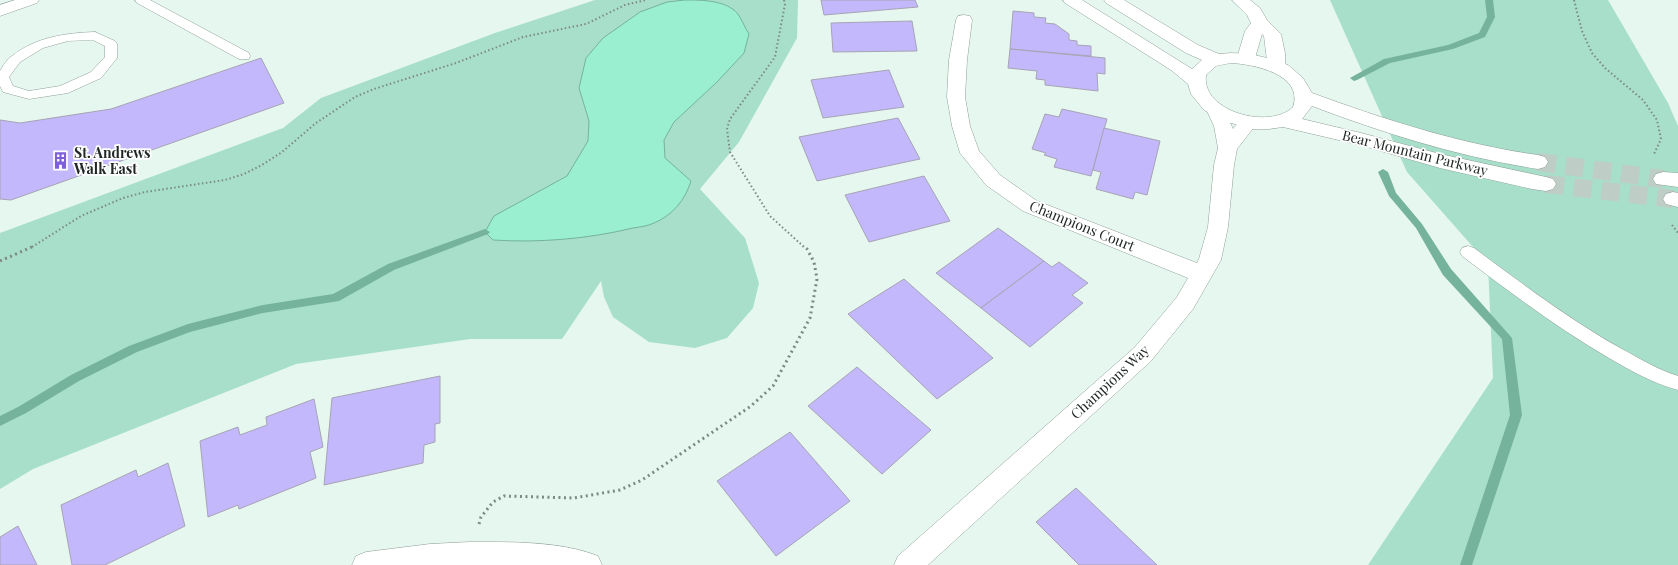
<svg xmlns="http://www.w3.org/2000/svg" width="1678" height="565" font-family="'Playfair Display',serif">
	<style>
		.green { fill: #a8dfca }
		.water { fill: #99efcf; stroke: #75b39c }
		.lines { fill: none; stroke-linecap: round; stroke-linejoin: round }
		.stream { fill: #75b39c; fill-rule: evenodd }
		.building { fill: #c4b8fc; stroke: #a6a4b3 }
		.secondary-tunnel { stroke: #becdc6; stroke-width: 18; stroke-dasharray: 18 10; stroke-linecap: butt }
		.lane-casing { stroke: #8fa099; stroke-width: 1 }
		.street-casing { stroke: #8fa099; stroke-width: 1 }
		.secondary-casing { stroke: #8fa099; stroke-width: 1 }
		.path-far1 { stroke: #7d8984; stroke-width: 2; stroke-dasharray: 1.5 2.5; stroke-linecap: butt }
		.path { stroke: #7d8984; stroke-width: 3; stroke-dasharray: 2 3.5; stroke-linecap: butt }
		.lane { fill: #fff; fill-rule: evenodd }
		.street { fill: #fff; fill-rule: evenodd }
		.secondary { fill: #fff; fill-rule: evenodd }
		.labels { text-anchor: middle; stroke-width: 3.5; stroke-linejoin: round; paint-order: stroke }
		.poi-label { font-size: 14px; font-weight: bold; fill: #202724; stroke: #fff; text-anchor: start }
		.street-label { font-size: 14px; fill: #202724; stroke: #fff }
	</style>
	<rect width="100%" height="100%" fill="#e5f7ef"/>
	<!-- green -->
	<g class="green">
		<polygon points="595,0 798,0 797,38 739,142 700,189 745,238 759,283 753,308 727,338 695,348 649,342 613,317 604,297 601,281 562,339 470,339 296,364 33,469 0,489 0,233 283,128 321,98 495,33"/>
		<polygon points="1330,0 1608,0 1668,103 1678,126 1678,565 1368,565 1493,378 1488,264 1407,172"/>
	</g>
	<!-- water -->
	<path class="water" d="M685 0C703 0 726 0 738 14 742 20 745 28 749 34L744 53 717 82 674 122 664 140 665 158 691 181C685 200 673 215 654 223 648 226 640 227 633 228 588 239 539 243 493 240L485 232 494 216 567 176 588 141 589 121 579 88 586 58 603 38 640 12 667 2Z"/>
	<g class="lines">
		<!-- stream -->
		<g class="stream">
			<polygon points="1485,0 1493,0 1495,17 1485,37 1453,49 1390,63 1357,80 1354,81 1350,78 1384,59 1448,45 1479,33 1487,17"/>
			<polygon points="1383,169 1388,172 1396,193 1422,224 1451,269 1512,338 1522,415 1472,565 1460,565 1510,415 1502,339 1443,275 1416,228 1389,196 1378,172"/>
			<polygon points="485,229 490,232 488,234 394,270 339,301 263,313 190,332 137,352 79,381 26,413 0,426 0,416 18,407 71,375 129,346 188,324 263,305 333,294 388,264"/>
		</g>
	</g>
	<!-- building -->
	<g class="building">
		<polygon points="821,0 915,0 918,7 824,15"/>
		<polygon points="1013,11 1034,13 1034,17 1046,18 1045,23 1055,24 1069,34 1069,40 1077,41 1077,45 1091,46 1091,56 1010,49"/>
		<polygon points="912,21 917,51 833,52 831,23"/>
		<polygon points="1010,49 1105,58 1105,74 1097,73 1098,91 1045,85 1045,80 1036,79 1037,71 1008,68"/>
		<polygon points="261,58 284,103 11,200 0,199 0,120 20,123 111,109"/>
		<polygon points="889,70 904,107 823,118 811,80"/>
		<polygon points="1062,109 1107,119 1091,176 1054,167 1057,159 1044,155 1046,153 1032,149 1045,114 1059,117"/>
		<polygon points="898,118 920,159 817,181 799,137"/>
		<polygon points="1104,128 1160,141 1147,195 1135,192 1133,199 1096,189 1101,172 1093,170"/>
		<polygon points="924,176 950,221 869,242 845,195"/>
		<polygon points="998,228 1044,261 981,308 936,273"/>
		<polygon points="1044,261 1052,267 1059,262 1088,283 1072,295 1083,303 1030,347 981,308"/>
		<polygon points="904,279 993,358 937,399 848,314"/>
		<polygon points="857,367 931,430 882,474 808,406"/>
		<polygon points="440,376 440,423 435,424 435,442 424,445 423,463 324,485 332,398"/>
		<polygon points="314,399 323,447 310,452 316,478 239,509 238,505 208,517 200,441 238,427 240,435 267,425 266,417"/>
		<polygon points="790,432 850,501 776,556 717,481"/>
		<polygon points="168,463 185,526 105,565 72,565 61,505 136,470 138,477"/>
		<polygon points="1076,488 1157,565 1079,565 1036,522"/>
		<polygon points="18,526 37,565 0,565 0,537"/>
	</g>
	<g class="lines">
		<!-- secondary-tunnel -->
		<g class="secondary-tunnel">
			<polyline points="1538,162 1663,179"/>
			<polyline points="1546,184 1673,199"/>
		</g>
		<defs>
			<g id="lane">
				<polygon points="135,0 150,0 249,53 250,56 249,59 239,59 137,3"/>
				<path d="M95 32 115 41 117 44V58L101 78 68 93 29 99 3 92 0 86V71C3 66 7 59 12 56 36 37 66 33 95 32ZM93 40 105 46V57L91 72 60 86 29 91 13 86 9 77 20 62 43 48 68 41Z"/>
				<path d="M1468 246 1474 248C1521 283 1569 319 1620 348 1639 358 1658 370 1678 376V390C1653 383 1631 371 1609 358 1557 328 1510 292 1462 256L1460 252 1462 248Z"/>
			</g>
			<g id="street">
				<path d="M1232 0H1250L1260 8 1267 20 1281 34 1285 53V67L1282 71 1276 72 1270 71C1267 66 1265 43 1264 36L1262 34 1255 58 1252 62 1246 63 1240 62 1237 58 1245 31 1251 23 1247 15Z"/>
				<path d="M964 15 970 16 972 20 967 60 965 97 970 126 979 151 1000 175 1037 201 1197 263 1199 259 1208 227 1214 165 1218 148 1214 126 1206 109 1208 105 1215 103 1222 105 1233 129C1240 120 1244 114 1256 118L1258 122 1237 149 1234 165 1228 227 1221 260 1193 309 1151 361 928 565H894L898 556 1135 347 1177 297 1188 278 1023 211 986 185 960 153 952 126 947 97 949 60 956 20 958 16Z"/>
				<path d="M470 542C510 542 560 541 598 556L602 565H352L356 556 366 552 430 544Z"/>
			</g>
			<g id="secondary">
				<polygon points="15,0 39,0 37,3 0,16 0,5"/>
				<path d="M1063 0H1082L1192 69 1202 60 1186 53 1106 3 1104 0H1124L1198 45 1219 54 1231 53 1250 54 1267 58 1288 65 1303 78 1312 93C1386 120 1460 144 1538 155L1545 157 1548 162 1545 167 1538 169C1460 157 1386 134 1312 106L1302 119 1361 133 1440 154 1546 177 1553 179 1556 184 1553 189 1546 191 1532 189 1440 168 1360 145 1283 127 1269 129H1253L1224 121 1204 110 1191 94 1188 84 1171 70 1065 3ZM1231 63C1253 64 1304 74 1293 107 1270 130 1201 112 1206 75L1216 66Z"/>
				<polygon points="1663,172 1678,173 1678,187 1656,184 1653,179 1656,174"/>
				<polygon points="1673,192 1678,193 1678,207 1666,204 1663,199 1666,194"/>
			</g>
		</defs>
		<!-- lane casing -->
		<use href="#lane" class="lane-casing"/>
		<!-- street casing -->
		<use href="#street" class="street-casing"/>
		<!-- secondary casing -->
		<use href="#secondary" class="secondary-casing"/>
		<!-- path-far1 -->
		<g class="path-far1">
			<polyline points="784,0 785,4 775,57 730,119 727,129 730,152 770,216 804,247"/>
			<polyline points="1574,0 1582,31 1592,53 1605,68 1643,100 1657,120 1661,139 1654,154"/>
			<polyline points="1672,225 1678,233"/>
			<polyline points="32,247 81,216 123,198 145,192 225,180 244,174 262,165 282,152 316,123 355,97 374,89 456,63 523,37 586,24 625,5 646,0"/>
		</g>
		<!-- path -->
		<g class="path">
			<polyline points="0,261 34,246"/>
			<polyline points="479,524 481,517 493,502 504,496 574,498 620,490 642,480 751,406 773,386 810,318 817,279 814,262 807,249 803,246"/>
		</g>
		<!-- lane -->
		<use href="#lane" class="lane"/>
		<!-- street -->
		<use href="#street" class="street"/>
		<!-- secondary -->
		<use href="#secondary" class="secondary"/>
	</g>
	<!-- icons -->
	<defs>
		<symbol id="building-bare" viewBox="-9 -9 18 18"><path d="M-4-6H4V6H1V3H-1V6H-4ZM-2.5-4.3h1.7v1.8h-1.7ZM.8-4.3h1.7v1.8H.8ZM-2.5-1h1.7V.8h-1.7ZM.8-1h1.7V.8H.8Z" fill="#7e5ed9" stroke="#fff" stroke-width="2.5" paint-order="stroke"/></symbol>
	</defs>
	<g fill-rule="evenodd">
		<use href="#building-bare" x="48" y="148" width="25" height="25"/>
	</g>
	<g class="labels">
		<!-- poi labels -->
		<g class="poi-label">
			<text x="74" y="158">St. Andrews<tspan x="74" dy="16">Walk East</tspan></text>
		</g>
		<!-- street labels -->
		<g class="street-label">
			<text transform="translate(1415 153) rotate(14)" y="5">Bear Mountain Parkway</text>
			<text transform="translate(1082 226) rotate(22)" y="5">Champions Court</text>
			<text transform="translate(1110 382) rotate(-43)" y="5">Champions Way</text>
		</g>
	</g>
</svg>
